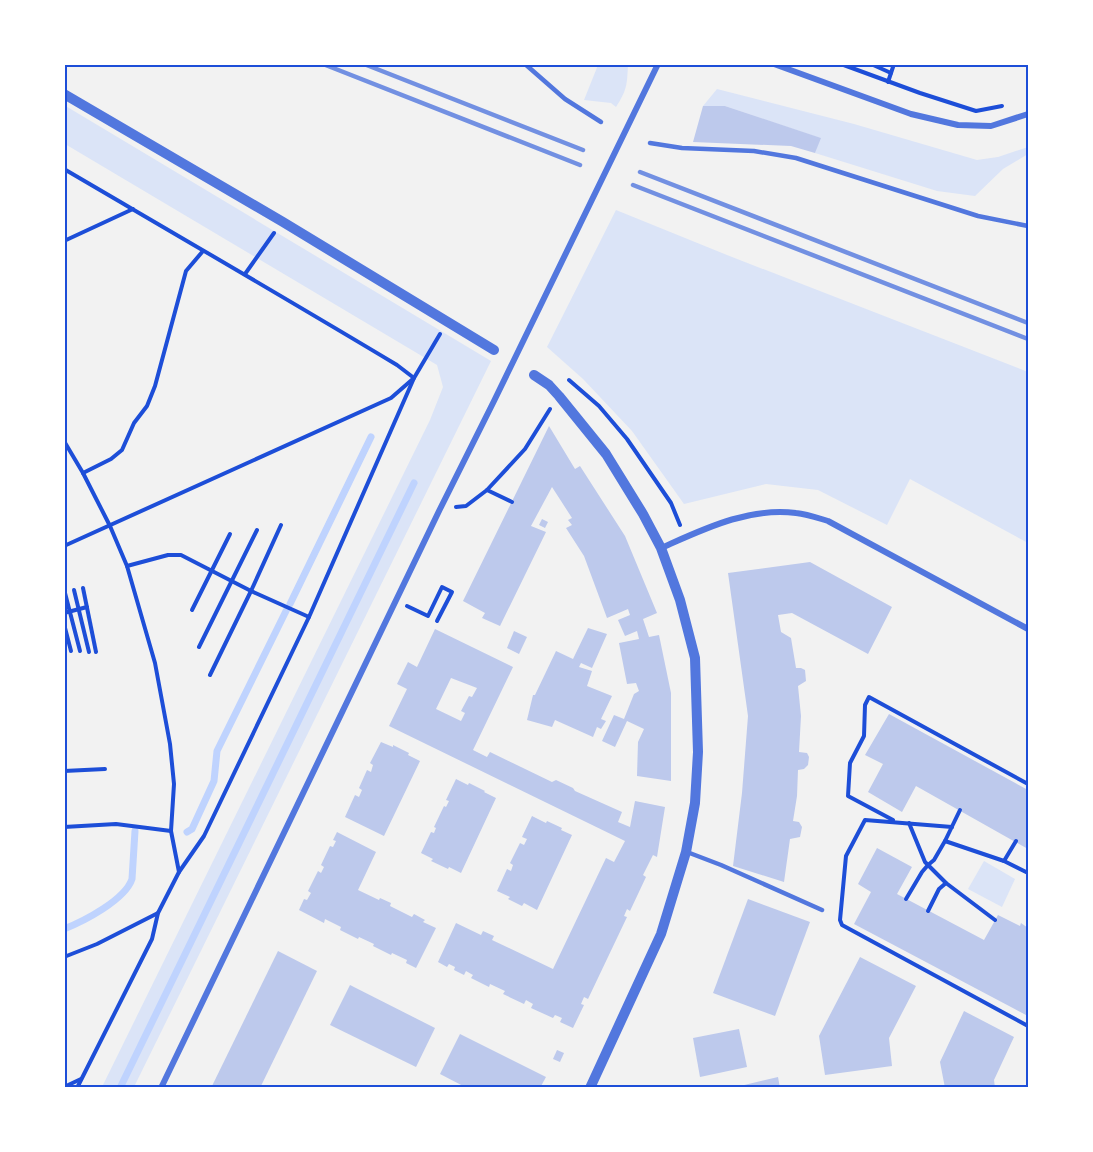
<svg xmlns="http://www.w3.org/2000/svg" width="1093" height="1152" font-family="'DM Sans',sans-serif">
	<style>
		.green { fill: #dbe4f7 }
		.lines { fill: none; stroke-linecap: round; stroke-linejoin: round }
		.stream { stroke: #bfd3fe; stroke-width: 7 }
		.building { fill: #bdc9ec; fill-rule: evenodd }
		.path { stroke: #1d4ed8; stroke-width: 4 }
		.service { stroke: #5277de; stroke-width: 4.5 }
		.minor { stroke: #5277de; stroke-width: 6 }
		.tertiary { stroke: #5277de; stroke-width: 10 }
		.rail { stroke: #7290e2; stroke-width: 4.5 }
		.neatline { fill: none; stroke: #1d4ed8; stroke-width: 2 }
	</style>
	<rect width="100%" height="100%" fill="#f2f2f2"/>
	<!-- green -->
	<g class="green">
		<path d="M598 65H628C627 85 627 90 616 107L611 103 584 100Z"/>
		<polygon points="717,89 854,124 977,160 998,157 1028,147 1028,154 1003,169 975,196 937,191 815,153 820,138 725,106 703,106"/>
		<polygon points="64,105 491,361 134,1087 102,1087 430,420 443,387 437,365 65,144"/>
		<polygon points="616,210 727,255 1028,372 1028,543 910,479 887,525 818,490 766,484 684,504 632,431 583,379 547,347"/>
		<polygon points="984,861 1015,879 1002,907 968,889"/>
	</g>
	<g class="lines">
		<!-- stream -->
		<g class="stream">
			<polyline points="290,604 371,437"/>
			<polyline points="187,832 192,829 214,781 217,751 286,611"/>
			<path d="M64 929C84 921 125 900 132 879L135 831"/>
			<polyline points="120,1088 414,483"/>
		</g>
	</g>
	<!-- building -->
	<g class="building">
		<polygon points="703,106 725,106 821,138 815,153 791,146 693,142"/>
		<polygon points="549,426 575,469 580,466 625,536 657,613 643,619 649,637 659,635 671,693 671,781 637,776 638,742 644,729 627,721 615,747 602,741 614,715 624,719 634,694 639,691 636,683 627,684 619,643 639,639 637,631 625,636 618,620 630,615 628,609 607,618 584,556 566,528 572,525 568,520 572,518 552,487 531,526 546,532 500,626 482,618 485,613 463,601"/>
		<polygon points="542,519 548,522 545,528 539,525"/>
		<polygon points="810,562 892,607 868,654 792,613 778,615 781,632 791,638 796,668 801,668 805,670 806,681 798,686 801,716 799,752 807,753 809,757 808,765 804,769 798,770 797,796 793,821 799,822 802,827 800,837 790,839 784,882 733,866 742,793 748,716 728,573"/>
		<polygon points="588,628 607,634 592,668 581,663 579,667 592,671 587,686 612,696 601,719 606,721 601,729 597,727 593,737 555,720 552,727 527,720 533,695 535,695 556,651 573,659"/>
		<path d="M435 629 513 667 473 750 487 757 490 752 552 782 556 780 573 788 575 791 622 812 618 822 630 827 635 801 665 807 657 857 653 855 643 875 646 877 630 911 627 909 624 916 627 917 588 999 584 997 581 1004 584 1005 573 1028 560 1022 562 1018 555 1015 553 1018 531 1008 533 1004 526 1000 524 1004 503 994 505 991 490 984 489 987 471 978 473 975 466 971 464 975 454 970 455 967 449 964 447 967 438 962 456 923 481 935 483 931 494 936 492 940 553 969 606 858 614 862 625 841 389 726 407 689 397 684 408 662 417 667ZM451 678 477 688 472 697 469 696 461 711 465 713 461 721 436 709Z"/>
		<polygon points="514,631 527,637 519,654 507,648"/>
		<polygon points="889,714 1028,790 1028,849 916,786 902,812 868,792 883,764 865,755"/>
		<polygon points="381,742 393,747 393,745 409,753 408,755 420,761 384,836 345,817 355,795 359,797 362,790 359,788 367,770 371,772 373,765 370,763"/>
		<polygon points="456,779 468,785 469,783 485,791 484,792 496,798 461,873 449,867 448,869 431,861 433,859 421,853 431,832 434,833 436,828 434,827 444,806 446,807 449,801 446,800"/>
		<polygon points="532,816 546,823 547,821 562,828 561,830 572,835 537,910 524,903 522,906 508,899 510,897 497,891 507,869 511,871 513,865 510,863 520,843 524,845 527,839 522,837"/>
		<polygon points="337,832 376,852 358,890 379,900 380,898 391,903 390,906 412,917 414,914 425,920 423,922 436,928 416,968 406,963 407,960 392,953 391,955 373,946 374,944 359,937 358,939 340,930 341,927 325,919 324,923 299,910 304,899 307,900 311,893 308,891 318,871 321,873 324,867 321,865 330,846 333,847 336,841 333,840"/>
		<polygon points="877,848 912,867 897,894 984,940 998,915 1020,926 1021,923 1028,928 1028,1010 1026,1015 854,924 871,892 858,884"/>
		<polygon points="748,899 810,922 775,1016 713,993"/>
		<polygon points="278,951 317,971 260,1088 215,1088 212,1086"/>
		<polygon points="860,957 916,986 889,1038 892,1066 825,1075 819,1036"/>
		<polygon points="350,985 435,1028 416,1067 330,1025"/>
		<polygon points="964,1011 1014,1037 994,1080 995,1088 945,1088 940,1062"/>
		<polygon points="739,1029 747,1067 700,1077 693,1038"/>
		<polygon points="460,1034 546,1077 540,1088 467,1088 440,1074"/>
		<polygon points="557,1050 564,1053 560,1062 553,1059"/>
		<polygon points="778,1077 780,1088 736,1088 736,1087"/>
	</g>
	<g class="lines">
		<!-- path -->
		<g class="path">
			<polyline points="841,64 920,93 976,111 1002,106"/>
			<polyline points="871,64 891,73"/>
			<polyline points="888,82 894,64"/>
			<path d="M64 169C175 234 287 299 397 365L414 378 309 617 204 836 179 872 158 913 152 939 77 1088"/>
			<polyline points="64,241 133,209"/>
			<polyline points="245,274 274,233"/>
			<polyline points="569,380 599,406 627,439 671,503 680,525"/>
			<polyline points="64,441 83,473 110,526 127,566 155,663 170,744 174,784 171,831 179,872"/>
			<polyline points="83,473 111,459 122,450 134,423 147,406 155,386 186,271 203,251"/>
			<polyline points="487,490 512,502"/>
			<polyline points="456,507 466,506 487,490 525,449 550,409"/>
			<polyline points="64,546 391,398 414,378 440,334"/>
			<polyline points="127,566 168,555 181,555 251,591 309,617"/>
			<polyline points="83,588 96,652"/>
			<polyline points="74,590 89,652"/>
			<polyline points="65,593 80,651"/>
			<polyline points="407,606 428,616 442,587 452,592 437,621"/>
			<polyline points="192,610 230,534"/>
			<polyline points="64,613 87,607"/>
			<polyline points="64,624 71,651"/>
			<polyline points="199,647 257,530"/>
			<polyline points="210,675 251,591 281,525"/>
			<polyline points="64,771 105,769"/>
			<polyline points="893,820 848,796 850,763 864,736 865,705 869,697 1028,784"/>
			<polyline points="64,827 116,824 171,831"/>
			<polyline points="952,827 865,820 846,856 840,920 842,925 1028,1026"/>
			<polyline points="945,841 960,810"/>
			<polyline points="1004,861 1016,841"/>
			<polyline points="906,899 922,872 928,865 925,862 909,823"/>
			<polyline points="928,911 939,889 946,883"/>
			<polyline points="995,920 946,883 928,865 934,860 945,841 1004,861 1028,873"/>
			<polyline points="64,957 97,944 158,913"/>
			<polyline points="64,1087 81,1079"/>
		</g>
		<!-- service -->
		<g class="service">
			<polyline points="525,64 565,99 601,122"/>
			<polyline points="650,143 682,148 754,151 796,158 978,216 1028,226"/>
			<polyline points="687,852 721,865 822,910"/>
		</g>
		<!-- minor -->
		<g class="minor">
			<polyline points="774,64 911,114 958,125 991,126 1028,114"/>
			<path d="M661 548C704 529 748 507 796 513 807 514 818 518 828 521L1028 629"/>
			<polyline points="161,1088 440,509 494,401 658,64"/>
		</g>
		<!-- tertiary -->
		<g class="tertiary">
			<polyline points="64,94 283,222 494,350"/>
			<polyline points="534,375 549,385 559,396 606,454 643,514 661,548 680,600 695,658 698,752 695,803 686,852 661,934 590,1088"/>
		</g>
		<!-- rail -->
		<g class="rail">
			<polyline points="323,64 580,165"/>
			<polyline points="364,64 583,150"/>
			<polyline points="640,172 1028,323"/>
			<polyline points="633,185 1028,339"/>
		</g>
	</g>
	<!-- border -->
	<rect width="1093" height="1152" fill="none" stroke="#ffffff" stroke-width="132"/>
	<rect x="66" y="66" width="961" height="1020" class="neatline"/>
</svg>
